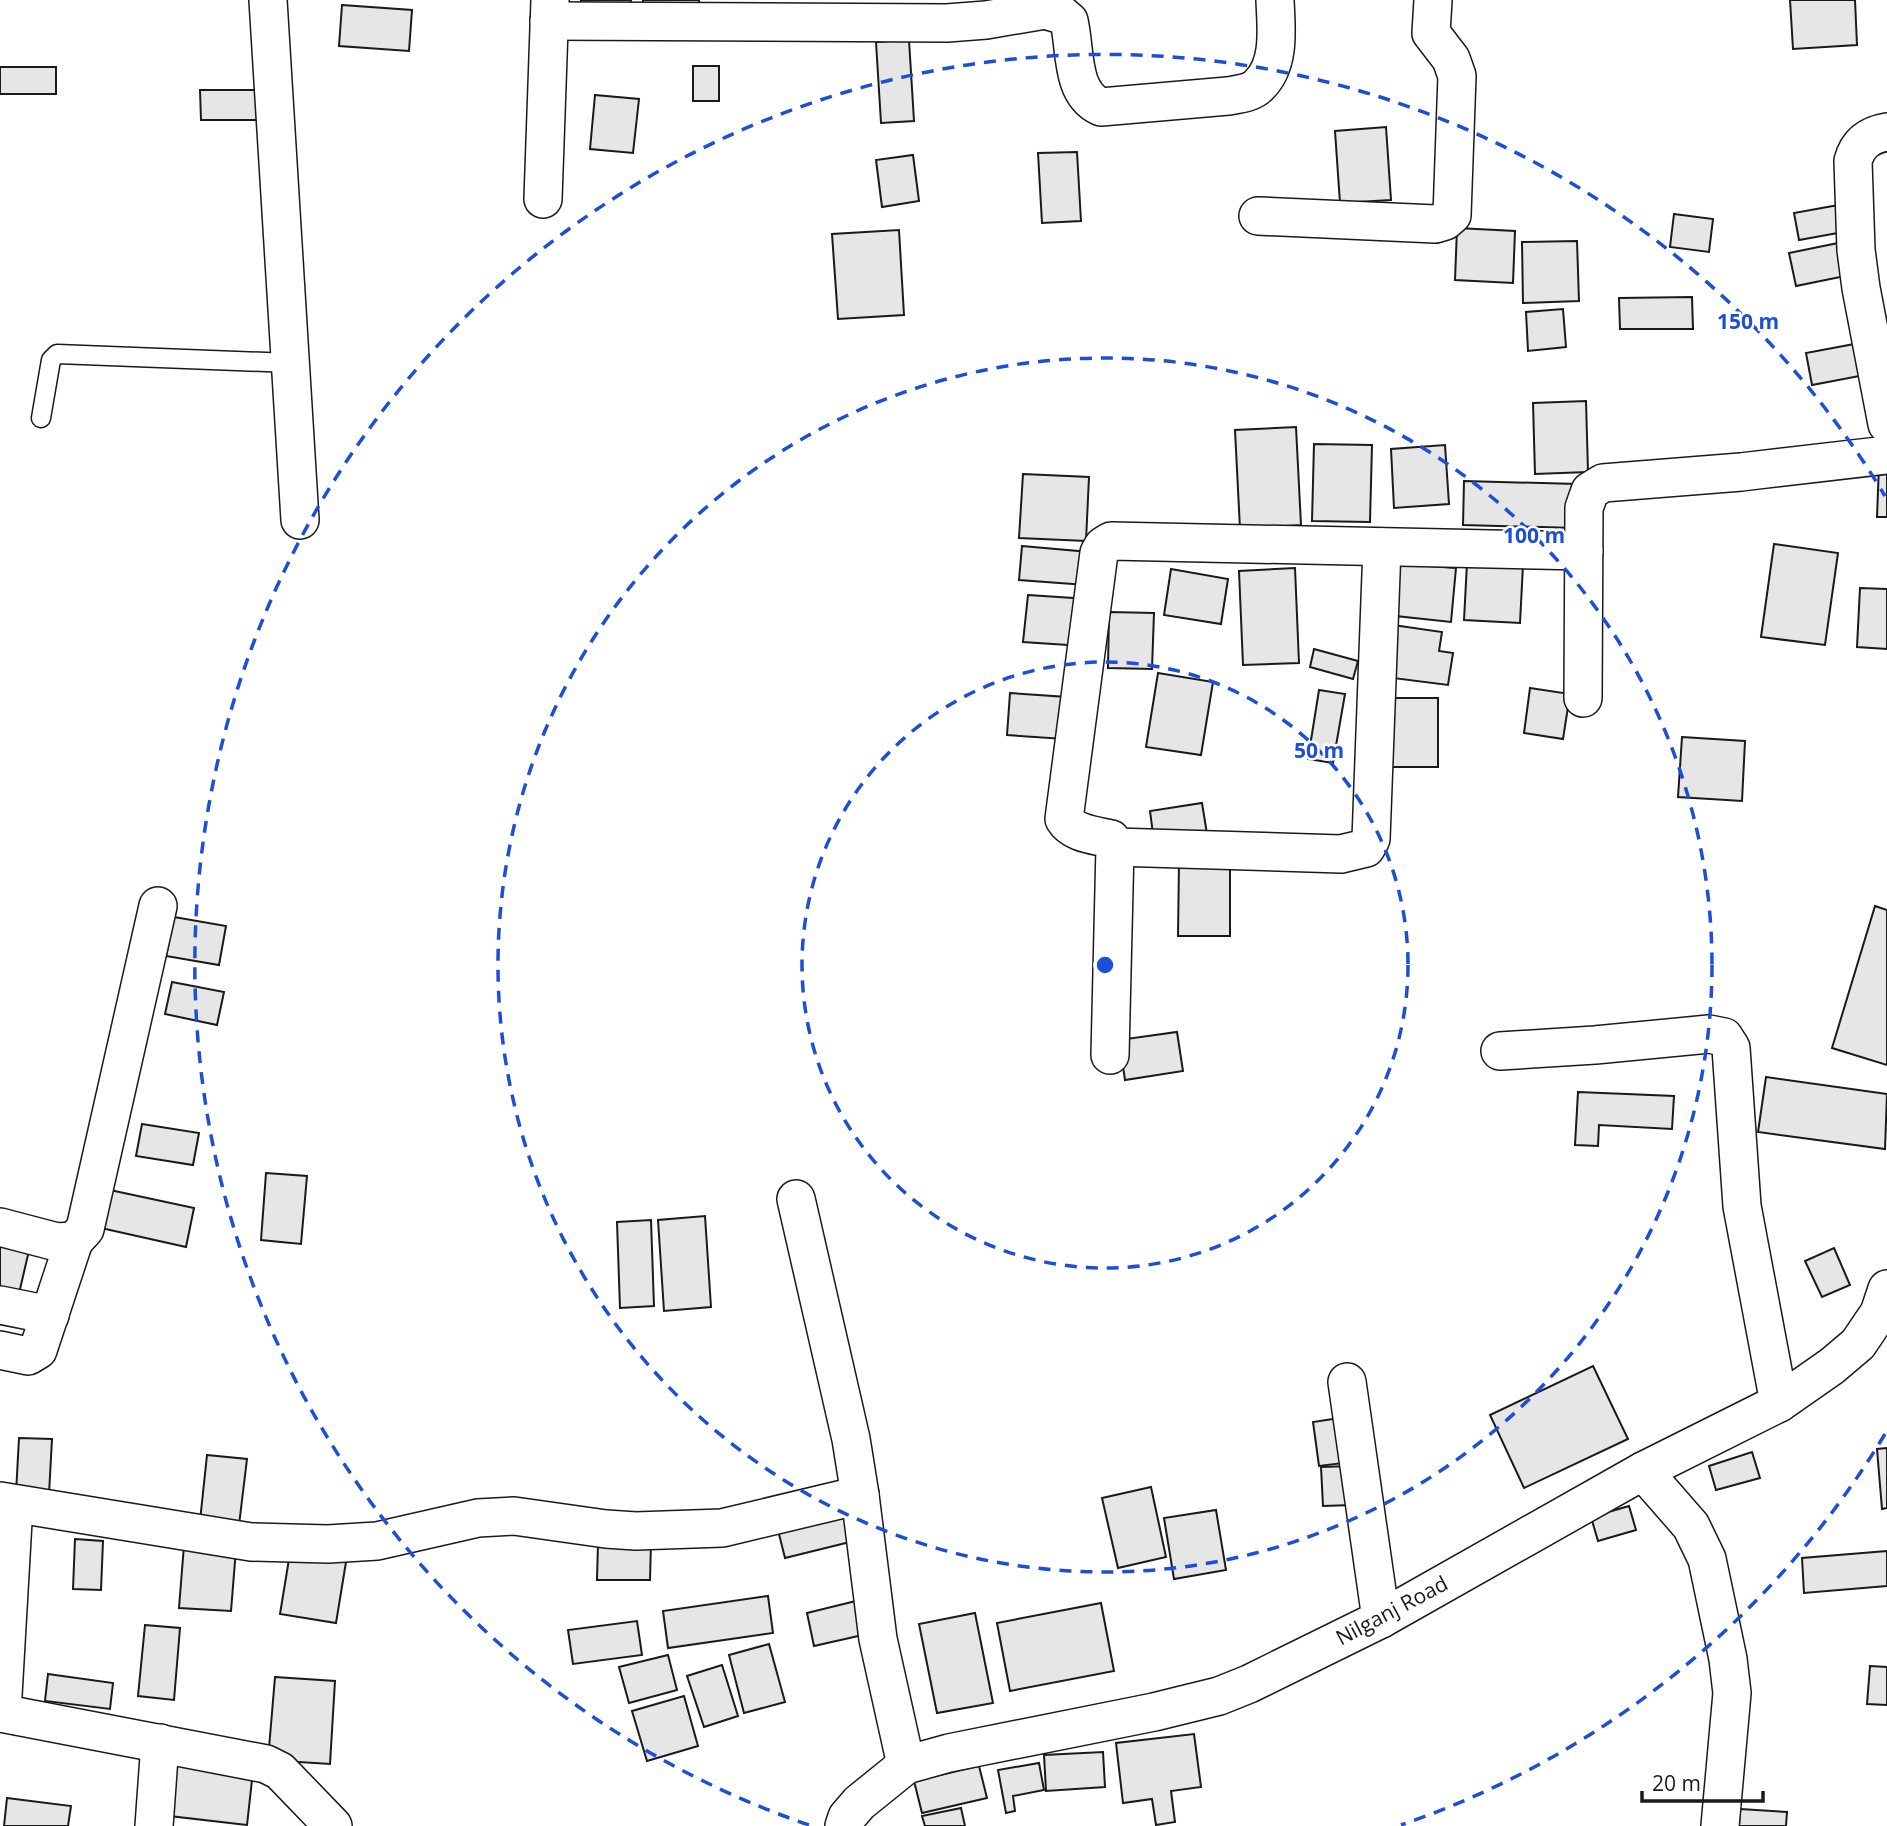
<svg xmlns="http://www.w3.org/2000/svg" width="1887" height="1826" font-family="'Open Sans',sans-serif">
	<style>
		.building { fill: #e6e6e6; stroke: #1a1a1a; stroke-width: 2 }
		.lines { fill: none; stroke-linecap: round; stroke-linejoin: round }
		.lane-casing { stroke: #1a1a1a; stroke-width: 21 }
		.street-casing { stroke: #1a1a1a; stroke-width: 40 }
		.lane { stroke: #fff; stroke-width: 18 }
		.street { stroke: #fff; stroke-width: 37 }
		.ring { fill: none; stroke: #1d4ed8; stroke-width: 3.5; stroke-dasharray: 12 9 }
		.labels { text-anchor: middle; stroke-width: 5; stroke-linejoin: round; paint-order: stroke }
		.street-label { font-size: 21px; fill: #1a1a1a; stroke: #fff }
		.centre { fill: #1d4ed8; stroke: #fff; stroke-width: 3.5 }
		.ring-label { font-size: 21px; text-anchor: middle; font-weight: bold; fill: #1d4ed8; stroke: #fff; stroke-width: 5; stroke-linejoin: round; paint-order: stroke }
	</style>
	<rect width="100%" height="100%" fill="#fff"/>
	<!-- building -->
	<g class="building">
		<polygon points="581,0 631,0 630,17 580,15"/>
		<polygon points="643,0 699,0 698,13 643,9"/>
		<polygon points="1790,0 1855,0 1857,45 1793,49"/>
		<polygon points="342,5 412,10 409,51 339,46"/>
		<polygon points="909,40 914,121 881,123 876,42"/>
		<rect x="693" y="66" width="26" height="35"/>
		<rect x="0" y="67" width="56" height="27"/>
		<polygon points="200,90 267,90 267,120 201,120"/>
		<polygon points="595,95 639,99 633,153 590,149"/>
		<polygon points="1386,127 1391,200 1340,203 1335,131"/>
		<polygon points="1077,152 1081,221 1042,223 1038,153"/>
		<polygon points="913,155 919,201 882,207 876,160"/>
		<polygon points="1844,204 1849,231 1799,240 1794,213"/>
		<polygon points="1674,214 1713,219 1709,252 1670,247"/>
		<polygon points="1457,228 1515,231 1513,283 1455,280"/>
		<polygon points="899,230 904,315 838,319 832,234"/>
		<polygon points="1577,241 1579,301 1523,303 1522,242"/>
		<polygon points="1848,241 1855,274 1796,286 1789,253"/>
		<polygon points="1692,297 1693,329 1620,329 1619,298"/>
		<polygon points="1563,309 1566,347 1528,351 1526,312"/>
		<polygon points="1865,342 1870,374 1812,385 1806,353"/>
		<polygon points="1586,401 1588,472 1535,474 1533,403"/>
		<polygon points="1296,427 1301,525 1240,529 1235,430"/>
		<polygon points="1314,444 1372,445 1370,522 1312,521"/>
		<polygon points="1445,445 1449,504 1394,508 1391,449"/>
		<polygon points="1879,465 1887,466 1887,517 1877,517"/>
		<polygon points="1023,474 1089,477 1086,541 1019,538"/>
		<polygon points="1464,481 1577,484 1576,528 1463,525"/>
		<polygon points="1774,544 1838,553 1825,645 1761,637"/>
		<polygon points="1022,546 1089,552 1086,585 1019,580"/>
		<polygon points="1467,563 1523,565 1520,623 1464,620"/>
		<polygon points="1400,564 1456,568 1451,622 1396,616"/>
		<polygon points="1295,568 1299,663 1243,665 1239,571"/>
		<polygon points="1171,569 1228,579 1221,624 1164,615"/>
		<polygon points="1860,588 1887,589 1887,649 1857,647"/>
		<polygon points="1028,595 1088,599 1083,646 1023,642"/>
		<polygon points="1109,612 1154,613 1152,669 1108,668"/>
		<polygon points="1393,625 1442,632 1439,651 1453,653 1448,685 1385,677"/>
		<polygon points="1314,649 1358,661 1353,679 1310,667"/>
		<polygon points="1158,673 1213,682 1201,755 1146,747"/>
		<polygon points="1530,688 1570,694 1563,739 1524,733"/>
		<polygon points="1319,690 1345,694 1333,763 1308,759"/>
		<polygon points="1010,693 1067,697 1064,739 1007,735"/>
		<polygon points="1383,698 1438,698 1438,767 1382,767"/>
		<polygon points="1682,737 1745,741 1742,801 1678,797"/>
		<polygon points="1202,803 1207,834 1154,842 1150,811"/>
		<polygon points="1179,862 1230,862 1230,936 1178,936"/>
		<polygon points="1875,906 1887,910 1887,1065 1832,1048"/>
		<polygon points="174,917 226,926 219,965 166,956"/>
		<polygon points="172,982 224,992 217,1025 165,1014"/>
		<polygon points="1177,1032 1183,1071 1125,1080 1119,1040"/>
		<polygon points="1766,1077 1887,1094 1885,1149 1758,1132"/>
		<polygon points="1578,1092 1674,1096 1672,1129 1599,1125 1598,1146 1575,1145"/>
		<polygon points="142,1124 199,1133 193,1165 136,1156"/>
		<polygon points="266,1173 307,1176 301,1244 261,1240"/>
		<polygon points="110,1190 194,1208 186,1247 101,1228"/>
		<polygon points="705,1216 711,1307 664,1311 658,1220"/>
		<polygon points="651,1220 654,1306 620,1308 617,1222"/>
		<polygon points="0,1235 31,1242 17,1302 0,1298"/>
		<polygon points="1834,1248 1850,1285 1822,1297 1805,1261"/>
		<polygon points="1593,1366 1628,1439 1524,1488 1490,1415"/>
		<polygon points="1346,1417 1352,1462 1319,1466 1313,1422"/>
		<polygon points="19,1438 52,1439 49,1494 16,1493"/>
		<polygon points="1887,1448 1887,1508 1882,1509 1877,1449"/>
		<polygon points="1752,1452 1760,1478 1716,1490 1709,1466"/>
		<polygon points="207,1455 247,1459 239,1525 200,1521"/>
		<polygon points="1351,1466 1353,1505 1323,1506 1321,1467"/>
		<polygon points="1151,1487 1166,1557 1118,1568 1102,1498"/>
		<polygon points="845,1505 854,1541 785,1558 776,1522"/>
		<polygon points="1629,1506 1636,1530 1598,1541 1591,1517"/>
		<polygon points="1216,1510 1226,1570 1174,1579 1164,1518"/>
		<polygon points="75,1539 103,1541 101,1590 73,1589"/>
		<polygon points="598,1543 651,1543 650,1580 597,1580"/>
		<polygon points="184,1545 236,1549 231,1611 179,1608"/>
		<polygon points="1887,1551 1887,1586 1804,1593 1802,1558"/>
		<polygon points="290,1553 346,1562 336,1623 280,1614"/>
		<polygon points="768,1596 773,1633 668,1648 663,1611"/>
		<polygon points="868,1598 876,1632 814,1646 807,1613"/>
		<polygon points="1101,1603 1114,1671 1010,1691 997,1623"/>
		<polygon points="975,1613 993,1703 937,1713 919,1624"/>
		<polygon points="637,1621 642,1655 573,1664 568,1630"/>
		<polygon points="145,1625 180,1628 174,1700 138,1696"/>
		<polygon points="769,1644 785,1702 744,1713 729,1655"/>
		<polygon points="668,1655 677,1690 629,1703 619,1667"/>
		<polygon points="722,1665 738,1716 704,1727 687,1676"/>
		<polygon points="1870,1666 1887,1667 1887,1705 1867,1704"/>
		<polygon points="48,1674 113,1683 110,1709 45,1701"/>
		<polygon points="275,1677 335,1681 330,1764 268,1760"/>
		<polygon points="684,1696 698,1746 647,1761 632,1711"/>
		<polygon points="1194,1734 1201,1787 1171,1791 1175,1822 1156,1825 1152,1799 1123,1803 1116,1743"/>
		<polygon points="1103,1752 1105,1787 1046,1791 1044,1755"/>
		<polygon points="167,1761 253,1771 247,1825 161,1815"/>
		<polygon points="1039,1763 1044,1790 1013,1796 1015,1811 1006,1813 998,1770"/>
		<polygon points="979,1766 987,1798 922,1813 914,1781"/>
		<polygon points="7,1798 71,1806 68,1826 4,1826"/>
		<polygon points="961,1808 965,1826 925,1826 922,1816"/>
		<polygon points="1740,1809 1787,1812 1786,1826 1739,1826"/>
	</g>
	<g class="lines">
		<defs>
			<polyline id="lane" points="41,418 51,360 57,354 290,363"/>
			<g id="street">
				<polyline points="268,0 300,520"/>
				<path d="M549 21 947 23 986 20 1045 10 1062 15 1069 21C1076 50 1070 93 1101 107L1228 96C1239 94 1252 93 1259 85 1281 64 1276 27 1275 0"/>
				<path d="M1887 132C1869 135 1858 143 1853 161L1856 250 1861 288 1887 424"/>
				<polyline points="543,199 550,0"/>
				<polyline points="1258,216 1435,224 1445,221 1452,215 1457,76 1451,59 1431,33 1433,0"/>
				<polyline points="1583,698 1584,508 1590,491 1603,483 1741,472 1887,455"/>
				<polyline points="1115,847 1341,854 1366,848 1371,839 1382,547"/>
				<polyline points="1500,1051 1595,1045 1709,1034 1724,1037 1731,1048 1742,1206 1779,1403"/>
				<path d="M1110 1055 1115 847 1111 839C1095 835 1073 834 1064 819L1099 553 1103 546 1111 541 1584 551"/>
				<polyline points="796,1199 851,1439 860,1495 878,1639 906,1765"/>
				<polyline points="0,1227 57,1242 74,1241 85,1229 158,906"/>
				<polyline points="0,1305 50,1315"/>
				<polyline points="0,1350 28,1356 38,1350 74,1241"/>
				<polyline points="1347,1382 1381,1619"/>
				<polyline points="1643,1471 1691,1526 1707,1559 1728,1659 1732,1693 1720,1826"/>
				<polyline points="0,1501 251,1542 328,1544 377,1541 478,1518 514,1516 606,1529 636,1531 722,1528 860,1495"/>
				<polyline points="0,1713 266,1764 280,1771 333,1826"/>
				<polyline points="2,1713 14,1504"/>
				<polyline points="154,1826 160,1743"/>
				<polyline points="844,1826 847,1817 859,1803 906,1765 949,1753 1154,1712 1219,1696 1249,1684 1381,1619 1643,1471 1779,1403 1832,1366 1858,1344 1879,1313 1887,1289"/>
			</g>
		</defs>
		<!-- lane casing -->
		<use href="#lane" class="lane-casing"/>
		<!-- street casing -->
		<use href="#street" class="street-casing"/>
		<!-- lane -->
		<use href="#lane" class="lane"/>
		<!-- street -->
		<use href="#street" class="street"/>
	</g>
	<!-- distance rings -->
	<g class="ring">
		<circle cx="1105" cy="965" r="303"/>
		<circle cx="1105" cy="965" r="607"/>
		<path d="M1885 1434A910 910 0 0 1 1401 1825M809 1825A910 910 0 1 1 1885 496"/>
	</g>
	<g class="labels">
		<!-- street labels -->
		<g class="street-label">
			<text transform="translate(1392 1611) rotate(-28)" y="7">Nilganj Road</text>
		</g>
	</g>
	<circle cx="1105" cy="965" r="10" class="centre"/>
	<g class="ring-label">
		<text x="1748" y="329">150 m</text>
		<text x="1534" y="543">100 m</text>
		<text x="1319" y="758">50 m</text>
	</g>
	<!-- scale -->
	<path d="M1642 1791v10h121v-10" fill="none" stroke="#1a1a1a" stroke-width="3.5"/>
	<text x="1652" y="1791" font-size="21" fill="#1a1a1a" stroke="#ffffff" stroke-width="5" paint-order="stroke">20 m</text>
</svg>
